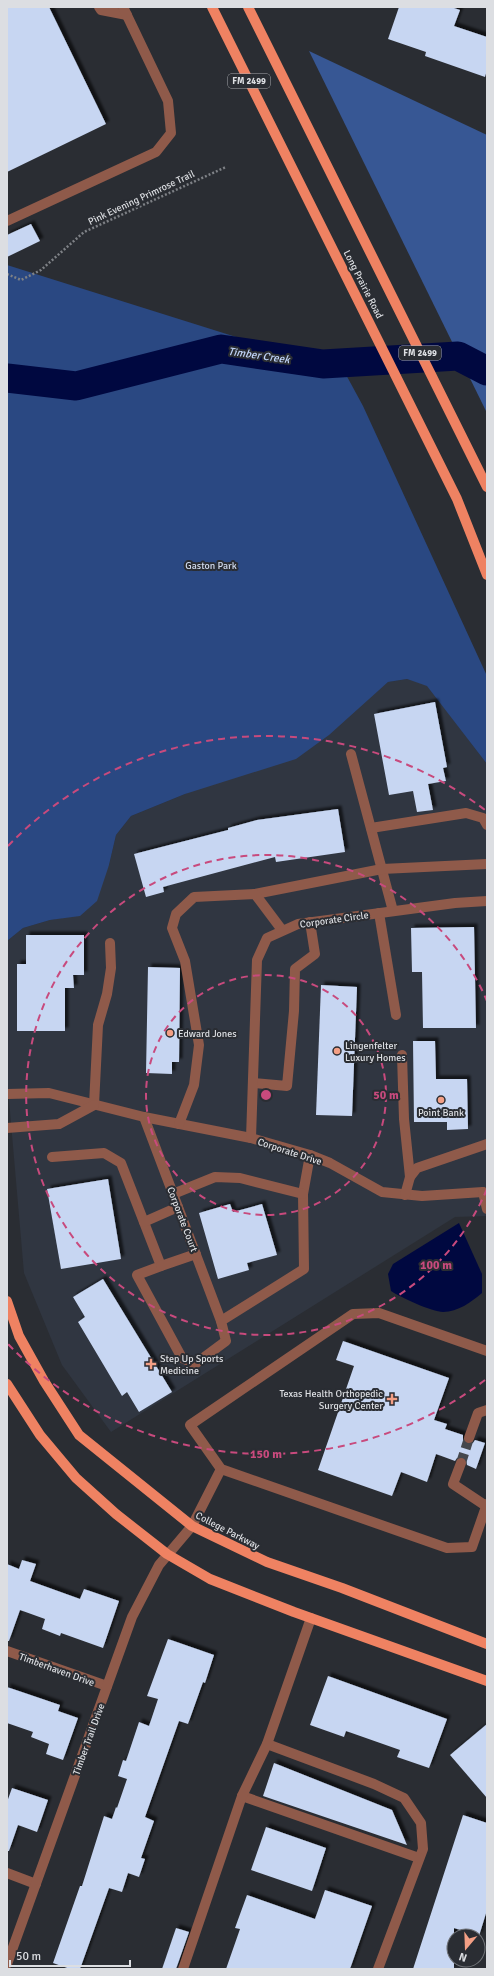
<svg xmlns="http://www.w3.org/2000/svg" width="494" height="1976" font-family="Signika,sans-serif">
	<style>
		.built { fill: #303641 }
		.green { fill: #2a4882 }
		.forest { fill: #375794 }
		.water { fill: #000840 }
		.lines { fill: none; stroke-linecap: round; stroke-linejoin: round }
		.river { stroke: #000840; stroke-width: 29 }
		.building { fill: #c7d6f2; filter: url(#shadow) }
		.minor-tunnel { stroke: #45484d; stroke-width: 10; stroke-dasharray: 10 5; stroke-linecap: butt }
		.path { stroke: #7e8186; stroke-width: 2.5; stroke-dasharray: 2 2; stroke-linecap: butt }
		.minor { stroke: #8f5a4a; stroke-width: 10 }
		.major { stroke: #ef8262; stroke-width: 10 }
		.ring { fill: none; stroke: #c84a7d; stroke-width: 2; stroke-dasharray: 7 5 }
		.poi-dot { fill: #f39f85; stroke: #2a2d33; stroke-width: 1.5 }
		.labels { text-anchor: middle; stroke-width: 4; stroke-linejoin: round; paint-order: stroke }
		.shield { fill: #2a2d33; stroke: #a7a9ae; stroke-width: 1 }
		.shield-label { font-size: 9px; font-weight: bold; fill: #dcdee2 }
		.street-label { font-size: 10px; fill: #dcdee2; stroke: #2a2d33 }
		.park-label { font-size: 10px; fill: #d3ddf0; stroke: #2a2d33 }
		.poi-label { font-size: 10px; fill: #dcdee2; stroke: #2a2d33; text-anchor: start }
		.water-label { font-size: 11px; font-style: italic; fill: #c2d6fa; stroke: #2a2d33 }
		.centre { fill: #c84a7d; stroke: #2a2d33; stroke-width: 2 }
		.ring-label { font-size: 12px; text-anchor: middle; font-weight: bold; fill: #c84a7d; stroke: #2a2d33; stroke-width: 4; stroke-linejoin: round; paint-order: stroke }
	</style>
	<defs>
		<filter id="shadow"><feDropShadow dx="3.5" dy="-3.5" stdDeviation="1" flood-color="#0009"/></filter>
	</defs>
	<rect width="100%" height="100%" fill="#2a2d33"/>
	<!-- built -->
	<polygon class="built" points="407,679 427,685 487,764 487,1216 455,1217 111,1432 62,1365 24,1273 7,1077 7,941 23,928 50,920 80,915 109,865 116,835 131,816 185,794 371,696 388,682"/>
	<!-- green -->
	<polygon class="green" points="7,265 344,371 363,406 487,676 487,764 427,686 407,679 388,682 329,735 296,759 185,794 131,816 116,835 109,865 97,901 80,916 50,920 23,928 7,941"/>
	<!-- forest -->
	<polygon class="forest" points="309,51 487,135 487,413"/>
	<!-- water -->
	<path class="water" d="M459 1223 482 1274V1293C471 1302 458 1312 443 1312 432 1312 400 1297 391 1291L388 1274 393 1264Z"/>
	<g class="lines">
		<!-- river -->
		<polyline class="river" points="7,378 76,386 221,349 323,364 458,356 487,371"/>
	</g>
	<!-- building -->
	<g class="building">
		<polygon points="7,7 49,7 106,124 7,172"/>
		<polygon points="399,7 451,7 460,10 454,26 487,37 487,70 485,77 425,56 426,52 388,39"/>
		<polygon points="31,224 40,241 7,257 7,235"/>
		<polygon points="435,702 447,767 443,768 446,781 428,784 433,810 417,812 413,791 389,795 374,714"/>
		<polygon points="338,809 345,852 276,862 275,857 163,887 164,892 146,897 134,854 228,830 228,828 257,820"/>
		<polygon points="474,927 476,1028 423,1028 422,972 412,972 411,928"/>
		<polygon points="26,935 84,935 84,975 73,975 74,988 65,988 65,1031 17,1031 17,964 26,964"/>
		<polygon points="148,967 180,968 179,1062 172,1062 172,1074 146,1073"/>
		<polygon points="321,985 357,987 352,1116 316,1115"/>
		<polygon points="413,1041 435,1041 436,1079 467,1079 468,1129 447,1130 447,1122 414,1122"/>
		<polygon points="108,1179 121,1259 61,1269 47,1189"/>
		<polygon points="230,1204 233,1212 262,1204 277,1255 247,1263 249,1270 218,1279 199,1213"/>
		<polygon points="103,1279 172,1392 139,1412 127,1392 122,1396 78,1322 85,1317 73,1297"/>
		<polygon points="343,1341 449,1378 434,1420 447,1424 445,1429 463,1435 463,1440 466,1444 473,1443 475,1440 485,1443 476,1469 467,1465 466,1459 463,1457 457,1458 455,1461 436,1454 427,1482 401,1472 392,1496 318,1470 354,1366 336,1360"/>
		<polygon points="22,1560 36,1564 30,1581 80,1599 84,1589 119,1601 103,1648 61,1633 60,1636 42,1629 45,1619 20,1610 9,1641 7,1641 7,1564 19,1569"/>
		<polygon points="168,1639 214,1655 205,1683 203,1682 188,1724 179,1721 145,1817 154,1821 141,1858 145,1859 139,1877 128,1873 122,1892 109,1888 80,1969 70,1969 53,1963 80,1886 82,1886 104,1816 112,1819 116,1807 117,1808 127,1779 118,1776 123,1760 126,1761 139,1722 149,1726 158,1699 147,1696"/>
		<polygon points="328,1676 447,1719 429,1768 397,1757 400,1750 346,1731 344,1737 310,1725"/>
		<polygon points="7,1687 60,1705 58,1711 78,1718 63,1760 46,1754 49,1744 31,1737 33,1732 7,1723"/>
		<polygon points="487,1724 487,1798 450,1755"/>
		<polygon points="274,1763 392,1810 407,1845 263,1796"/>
		<polygon points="12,1788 48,1800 37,1832 18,1825 9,1851 7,1851 7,1802"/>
		<polygon points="463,1815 487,1823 487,1910 479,1936 454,1928 454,1969 413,1969"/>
		<polygon points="266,1827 326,1848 312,1891 251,1870"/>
		<polygon points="325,1890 372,1906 350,1969 226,1969 240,1929 235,1928 247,1895 315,1919"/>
		<polygon points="176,1928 189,1932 176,1969 162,1969"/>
	</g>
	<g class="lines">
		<!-- minor-tunnel -->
		<polyline class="minor-tunnel" points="461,1463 469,1438"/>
		<!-- path -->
		<polyline class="path" points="7,274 21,280 41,270 84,232 226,167"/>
		<!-- minor -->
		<g class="minor">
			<polyline points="99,7 101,10 127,15"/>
			<polyline points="7,221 156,152 171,133 168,101 123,7"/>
			<polyline points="351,754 393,911"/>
			<polyline points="371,828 466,813 483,818 487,825"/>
			<polyline points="255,894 382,869 487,864"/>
			<polyline points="379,913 396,1015"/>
			<polyline points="402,1055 404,1119 410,1177"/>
			<polyline points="253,1083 287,1086 294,1011 295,969 315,954 310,922"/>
			<polyline points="7,1094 49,1093 144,1117 251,1138 310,1155 330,1163 382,1192 422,1196 483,1192 487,1195"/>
			<polyline points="94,1105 98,1025 107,994 111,968 110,943"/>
			<polyline points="144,1117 221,1321"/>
			<polyline points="179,1124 194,1085 199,1045 185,961 172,928 176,914 194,897 255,894 282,930"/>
			<polyline points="7,1128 59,1124 94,1105"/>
			<polyline points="251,1138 257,960 267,938 298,924 455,903 487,901"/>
			<polyline points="52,1157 104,1153 121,1163 161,1266 137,1275 182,1358 195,1364 226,1341 221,1321 304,1269 303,1194 310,1155"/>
			<polyline points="483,1192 487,1209"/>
			<polyline points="173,1194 215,1177 240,1178 303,1194"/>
			<polyline points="405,1195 410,1177 417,1168 487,1144"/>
			<polyline points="144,1222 178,1207"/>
			<polyline points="161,1266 196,1254"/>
			<polyline points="487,1351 379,1313 353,1314 190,1425 221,1469 447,1548 472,1547 487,1504"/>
			<polyline points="469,1438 478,1413 487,1410"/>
			<polyline points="461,1463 453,1484 486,1506"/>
			<polyline points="7,1651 107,1686"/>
			<polyline points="267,1744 374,1784 404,1798 421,1823 423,1849 378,1969"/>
			<polyline points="242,1796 419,1858"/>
			<polyline points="7,1873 36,1884"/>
			<polyline points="7,1964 132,1617 159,1565 192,1526 221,1469"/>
			<polyline points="183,1969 242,1796 267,1744 311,1618"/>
		</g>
		<!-- major -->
		<g class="major">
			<polyline points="212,7 457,499 487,575"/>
			<polyline points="248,7 487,487"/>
			<polyline points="7,1301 19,1336 44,1381 79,1435 192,1526 267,1562 342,1588 487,1644"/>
			<polyline points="7,1384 40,1435 76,1478 116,1514 167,1554 210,1579 294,1612 487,1681"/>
		</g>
	</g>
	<!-- distance rings -->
	<g class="ring">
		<circle cx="266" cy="1095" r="120"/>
		<path d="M487 1189A240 240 0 1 1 487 1001"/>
		<path d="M485 1380A359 359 0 0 1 8 1344M8 846A359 359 0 0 1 485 810"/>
	</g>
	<!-- markers -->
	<g class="poi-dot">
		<circle cx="170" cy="1033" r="4"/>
		<circle cx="337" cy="1051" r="4"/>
		<circle cx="441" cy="1100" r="4"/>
		<path d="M149 1358h4v4h4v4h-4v4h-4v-4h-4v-4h4z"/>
		<path d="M390 1393h4v4h4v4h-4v4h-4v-4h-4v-4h4z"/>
	</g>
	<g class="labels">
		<!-- shield labels -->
		<g class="shield">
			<rect x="228" y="74" width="42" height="14" rx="3"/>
			<rect x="399" y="346" width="42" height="14" rx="3"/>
		</g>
		<g class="shield-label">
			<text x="249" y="84">FM 2499</text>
			<text x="420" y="356">FM 2499</text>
		</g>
		<!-- street labels -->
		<g class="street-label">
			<text transform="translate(141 197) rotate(-25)" y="4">Pink Evening Primrose Trail</text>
			<text transform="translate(364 284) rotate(63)" y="4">Long Prairie Road</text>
			<text transform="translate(334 919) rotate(-8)" y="4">Corporate Circle</text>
			<text transform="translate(290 1151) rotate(18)" y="4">Corporate Drive</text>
			<text transform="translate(183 1219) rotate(69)" y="4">Corporate Court</text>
			<text transform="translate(228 1530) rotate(27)" y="4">College Parkway</text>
			<text transform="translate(57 1669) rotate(20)" y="4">Timberhaven Drive</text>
			<text transform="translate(88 1739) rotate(-70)" y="4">Timber Trail Drive</text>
		</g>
		<!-- park labels -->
		<g class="park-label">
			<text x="211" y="569">Gaston Park</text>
		</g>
		<!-- poi labels -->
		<g class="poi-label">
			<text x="178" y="1037">Edward Jones</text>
			<text x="345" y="1049">Lingenfelter<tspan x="345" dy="12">Luxury Homes</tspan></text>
			<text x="441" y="1116" text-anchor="middle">Point Bank</text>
			<text x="160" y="1362">Step Up Sports<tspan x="160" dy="12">Medicine</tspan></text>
			<text x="383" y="1397" text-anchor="end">Texas Health Orthopedic<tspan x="383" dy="12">Surgery Center</tspan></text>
		</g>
		<!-- water labels -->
		<g class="water-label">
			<text transform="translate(259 355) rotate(8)" y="4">Timber Creek</text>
		</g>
	</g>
	<circle cx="266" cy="1095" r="6" class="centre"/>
	<g class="ring-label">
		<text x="386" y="1099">50 m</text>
		<text x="436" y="1269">100 m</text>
		<text x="266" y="1458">150 m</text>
	</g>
	<!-- border -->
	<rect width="494" height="1976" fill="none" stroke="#dcdee2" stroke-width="16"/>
	<!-- north arrow -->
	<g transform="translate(466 1948) rotate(199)"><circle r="19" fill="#2a2d33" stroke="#717479"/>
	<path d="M0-3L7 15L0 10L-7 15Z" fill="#f39f85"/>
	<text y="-6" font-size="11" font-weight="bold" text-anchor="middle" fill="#dcdee2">N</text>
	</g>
	<!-- scale -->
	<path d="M10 1960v6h120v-6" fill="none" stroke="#dcdee2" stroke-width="2"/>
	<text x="16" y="1960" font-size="12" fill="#dcdee2" stroke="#2a2d33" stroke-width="3" paint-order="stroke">50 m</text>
</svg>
